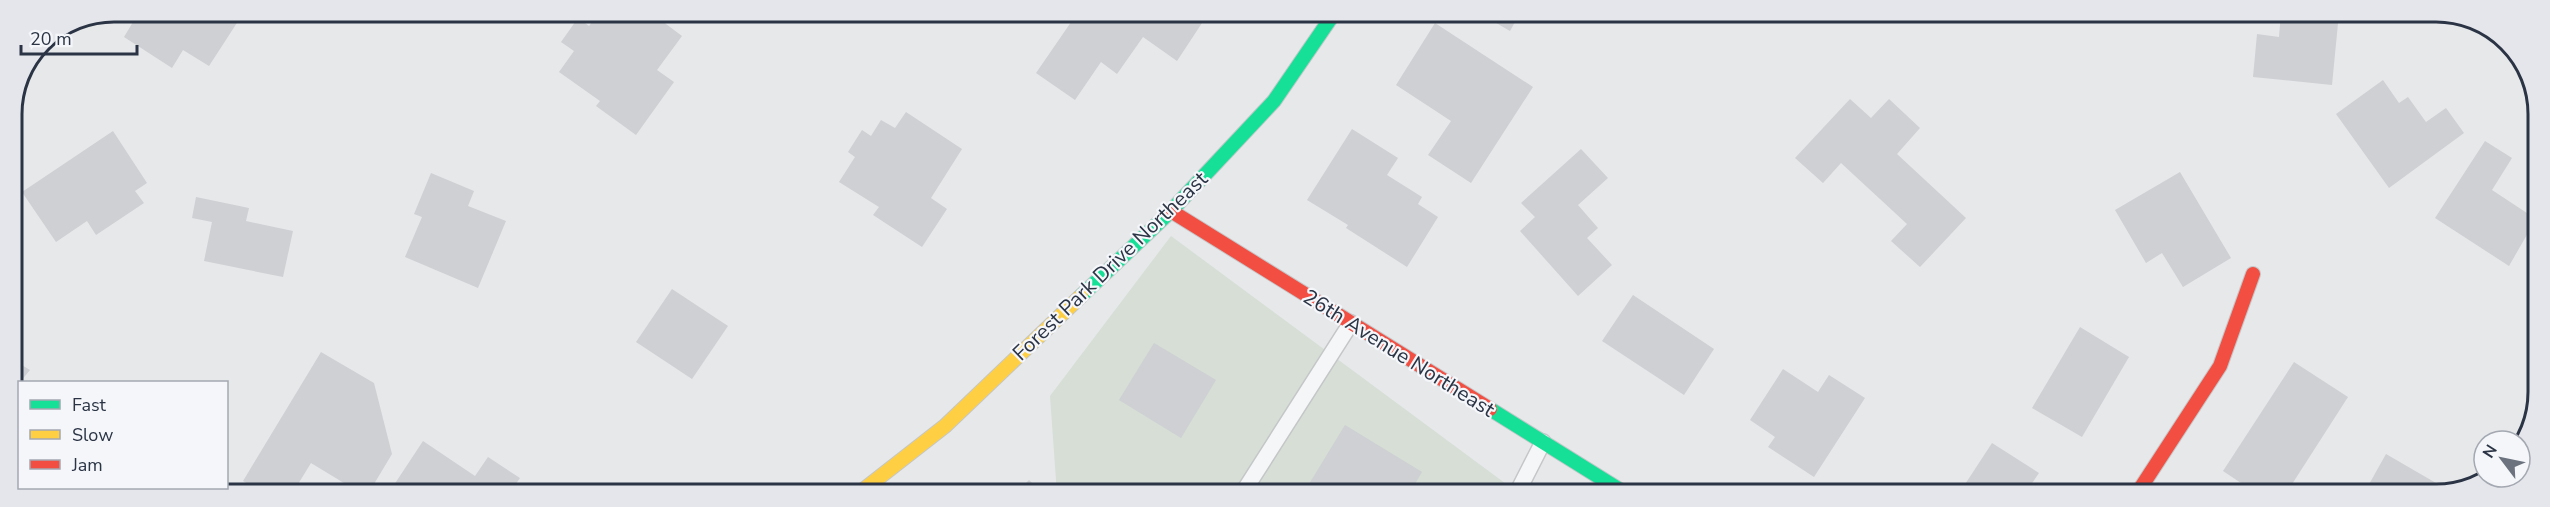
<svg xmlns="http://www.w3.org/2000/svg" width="2550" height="507" font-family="'Nunito Sans',sans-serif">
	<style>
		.green { fill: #d6ded6 }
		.building { fill: #ced0d3 }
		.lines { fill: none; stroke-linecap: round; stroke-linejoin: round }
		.lane-casing { stroke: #c4c6c8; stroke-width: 18 }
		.fast-casing { stroke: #c4c6c8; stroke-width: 16 }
		.slow-casing { stroke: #c4c6c8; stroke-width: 16 }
		.jam-casing { stroke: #c4c6c8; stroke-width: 16 }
		.lane { stroke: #f5f6f7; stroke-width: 15 }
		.fast { stroke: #16e098; stroke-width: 14 }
		.slow { stroke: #ffcf43; stroke-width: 14 }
		.jam { stroke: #f24e42; stroke-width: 14 }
		.labels { text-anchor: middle; stroke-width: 4.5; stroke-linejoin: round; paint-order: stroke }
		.street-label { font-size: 21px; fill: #2b3445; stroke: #f4f6f9 }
		.rim { fill: none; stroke: #2b3445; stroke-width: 3 }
	</style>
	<rect width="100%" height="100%" fill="#e6e8ea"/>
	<!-- green -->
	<polygon class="green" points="1171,236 1521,495 1057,494 1050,396"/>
	<!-- building -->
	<g class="building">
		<polygon points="139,12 244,12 209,66 183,50 172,68 124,37"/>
		<polygon points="600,12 650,12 682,36 657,70 674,82 636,135 596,106 600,101 559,72 574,51 561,42 578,18 589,26"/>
		<polygon points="1078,12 1123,12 1137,22 1143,12 1187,12 1202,23 1177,61 1143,37 1117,74 1101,62 1075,100 1036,73"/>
		<polygon points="1479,13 1520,13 1510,31"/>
		<polygon points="2281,13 2339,13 2332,85 2253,77 2257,34 2279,37"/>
		<polygon points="1435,23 1533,87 1471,183 1428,155 1451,121 1396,85"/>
		<polygon points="2383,80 2399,103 2408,97 2426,122 2446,108 2464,133 2389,188 2336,114"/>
		<polygon points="1850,99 1871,118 1889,99 1920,128 1897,154 1966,218 1920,267 1891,241 1907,224 1841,163 1823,183 1795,158"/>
		<polygon points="906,112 962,149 931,198 947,209 922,247 873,215 879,207 839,182 855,157 848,152 862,130 871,136 881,120 895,128"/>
		<polygon points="1352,129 1398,158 1387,175 1422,197 1418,204 1438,217 1407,267 1346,228 1348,225 1307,200"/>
		<polygon points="113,131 147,183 135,191 144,203 96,235 87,221 56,242 22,192"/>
		<polygon points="2485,141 2512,158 2492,190 2536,219 2509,266 2435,218"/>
		<polygon points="1581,149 1608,178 1578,205 1598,228 1587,238 1612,265 1578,296 1520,231 1535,217 1521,203"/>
		<polygon points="2180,172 2231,258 2183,287 2162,253 2146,263 2115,210"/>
		<polygon points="431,173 474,191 468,206 506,221 478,288 405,257 422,217 414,214"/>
		<polygon points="196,197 249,208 246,221 293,231 283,277 204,261 212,222 192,218"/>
		<polygon points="672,289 728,326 692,379 636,342"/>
		<polygon points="1633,295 1714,349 1684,395 1602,341"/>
		<polygon points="2080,327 2129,357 2082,437 2032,408"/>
		<polygon points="1154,343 1216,380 1181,438 1119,400"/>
		<polygon points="321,352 374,383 392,454 368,494 362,494 311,463 292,494 265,494 243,481"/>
		<polygon points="15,361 30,370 20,382 15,394"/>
		<polygon points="2294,362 2348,397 2285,495 2259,495 2223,471"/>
		<polygon points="1783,369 1818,392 1829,375 1865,398 1814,477 1768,447 1775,437 1750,420"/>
		<polygon points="1345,425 1422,472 1409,494 1303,494"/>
		<polygon points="423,441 475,476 488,457 520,478 509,494 394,494 390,491"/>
		<polygon points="1992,443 2039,473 2024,495 1958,495"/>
		<polygon points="2386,454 2436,483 2429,495 2363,495"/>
		<polygon points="1029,480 1044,494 1015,494"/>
	</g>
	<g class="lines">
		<defs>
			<g id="lane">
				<polyline points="1242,494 1351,323"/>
				<polyline points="1516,495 1543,442"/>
			</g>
			<g id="fast">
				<polyline points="1081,296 1171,211 1274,101 1335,12"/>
				<polyline points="1490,409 1628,495"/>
			</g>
			<polyline id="slow" points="858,494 945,426 1081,296"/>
			<g id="jam">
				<polyline points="1171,211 1490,409"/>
				<polyline points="2136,495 2220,366 2253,274"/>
			</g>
		</defs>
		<!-- lane casing -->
		<use href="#lane" class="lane-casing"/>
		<!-- fast casing -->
		<use href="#fast" class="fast-casing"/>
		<!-- slow casing -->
		<use href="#slow" class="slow-casing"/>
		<!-- jam casing -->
		<use href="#jam" class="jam-casing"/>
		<!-- lane -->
		<use href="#lane" class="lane"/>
		<!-- fast -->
		<use href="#fast" class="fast"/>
		<!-- slow -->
		<use href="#slow" class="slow"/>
		<!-- jam -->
		<use href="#jam" class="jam"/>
	</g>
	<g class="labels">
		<!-- street labels -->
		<g class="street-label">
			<text transform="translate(1110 266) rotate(-44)" y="7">Forest Park Drive Northeast</text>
			<text transform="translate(1399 353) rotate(32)" y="7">26th Avenue Northeast</text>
		</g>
	</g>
	<!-- crop -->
	<path d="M0 0H2550V507H0ZM114 22H2436A92 92 0 0 1 2528 114V392A92 92 0 0 1 2436 484H114A92 92 0 0 1 22 392V114A92 92 0 0 1 114 22Z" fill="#e4e6eb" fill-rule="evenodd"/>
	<path class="rim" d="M114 22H2436A92 92 0 0 1 2528 114V392A92 92 0 0 1 2436 484H114A92 92 0 0 1 22 392V114A92 92 0 0 1 114 22Z"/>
	<!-- legend -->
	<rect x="18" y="381" width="210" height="108" fill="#f4f6f9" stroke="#a4a8b1" stroke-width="1.5"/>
	<rect x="30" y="400" width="30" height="9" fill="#16e098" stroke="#a4a8b1" stroke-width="1.5"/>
	<text x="72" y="411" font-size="18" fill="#2b3445">Fast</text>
	<rect x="30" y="430" width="30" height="9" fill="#ffcf43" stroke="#a4a8b1" stroke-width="1.5"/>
	<text x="72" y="441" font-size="18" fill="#2b3445">Slow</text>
	<rect x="30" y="460" width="30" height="9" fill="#f24e42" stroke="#a4a8b1" stroke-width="1.5"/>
	<text x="72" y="471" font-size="18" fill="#2b3445">Jam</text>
	<!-- north arrow -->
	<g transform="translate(2502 459) rotate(302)"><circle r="28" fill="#f4f6f9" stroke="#a4a8b1" stroke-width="1.5"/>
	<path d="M0-4.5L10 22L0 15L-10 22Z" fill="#6c737f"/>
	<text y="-9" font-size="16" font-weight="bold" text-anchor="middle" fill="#2b3445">N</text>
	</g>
	<!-- scale -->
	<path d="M21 45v9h116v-9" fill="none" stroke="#2b3445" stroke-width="3"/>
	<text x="30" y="45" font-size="18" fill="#2b3445" stroke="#f4f6f9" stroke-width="4.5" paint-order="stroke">20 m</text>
</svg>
